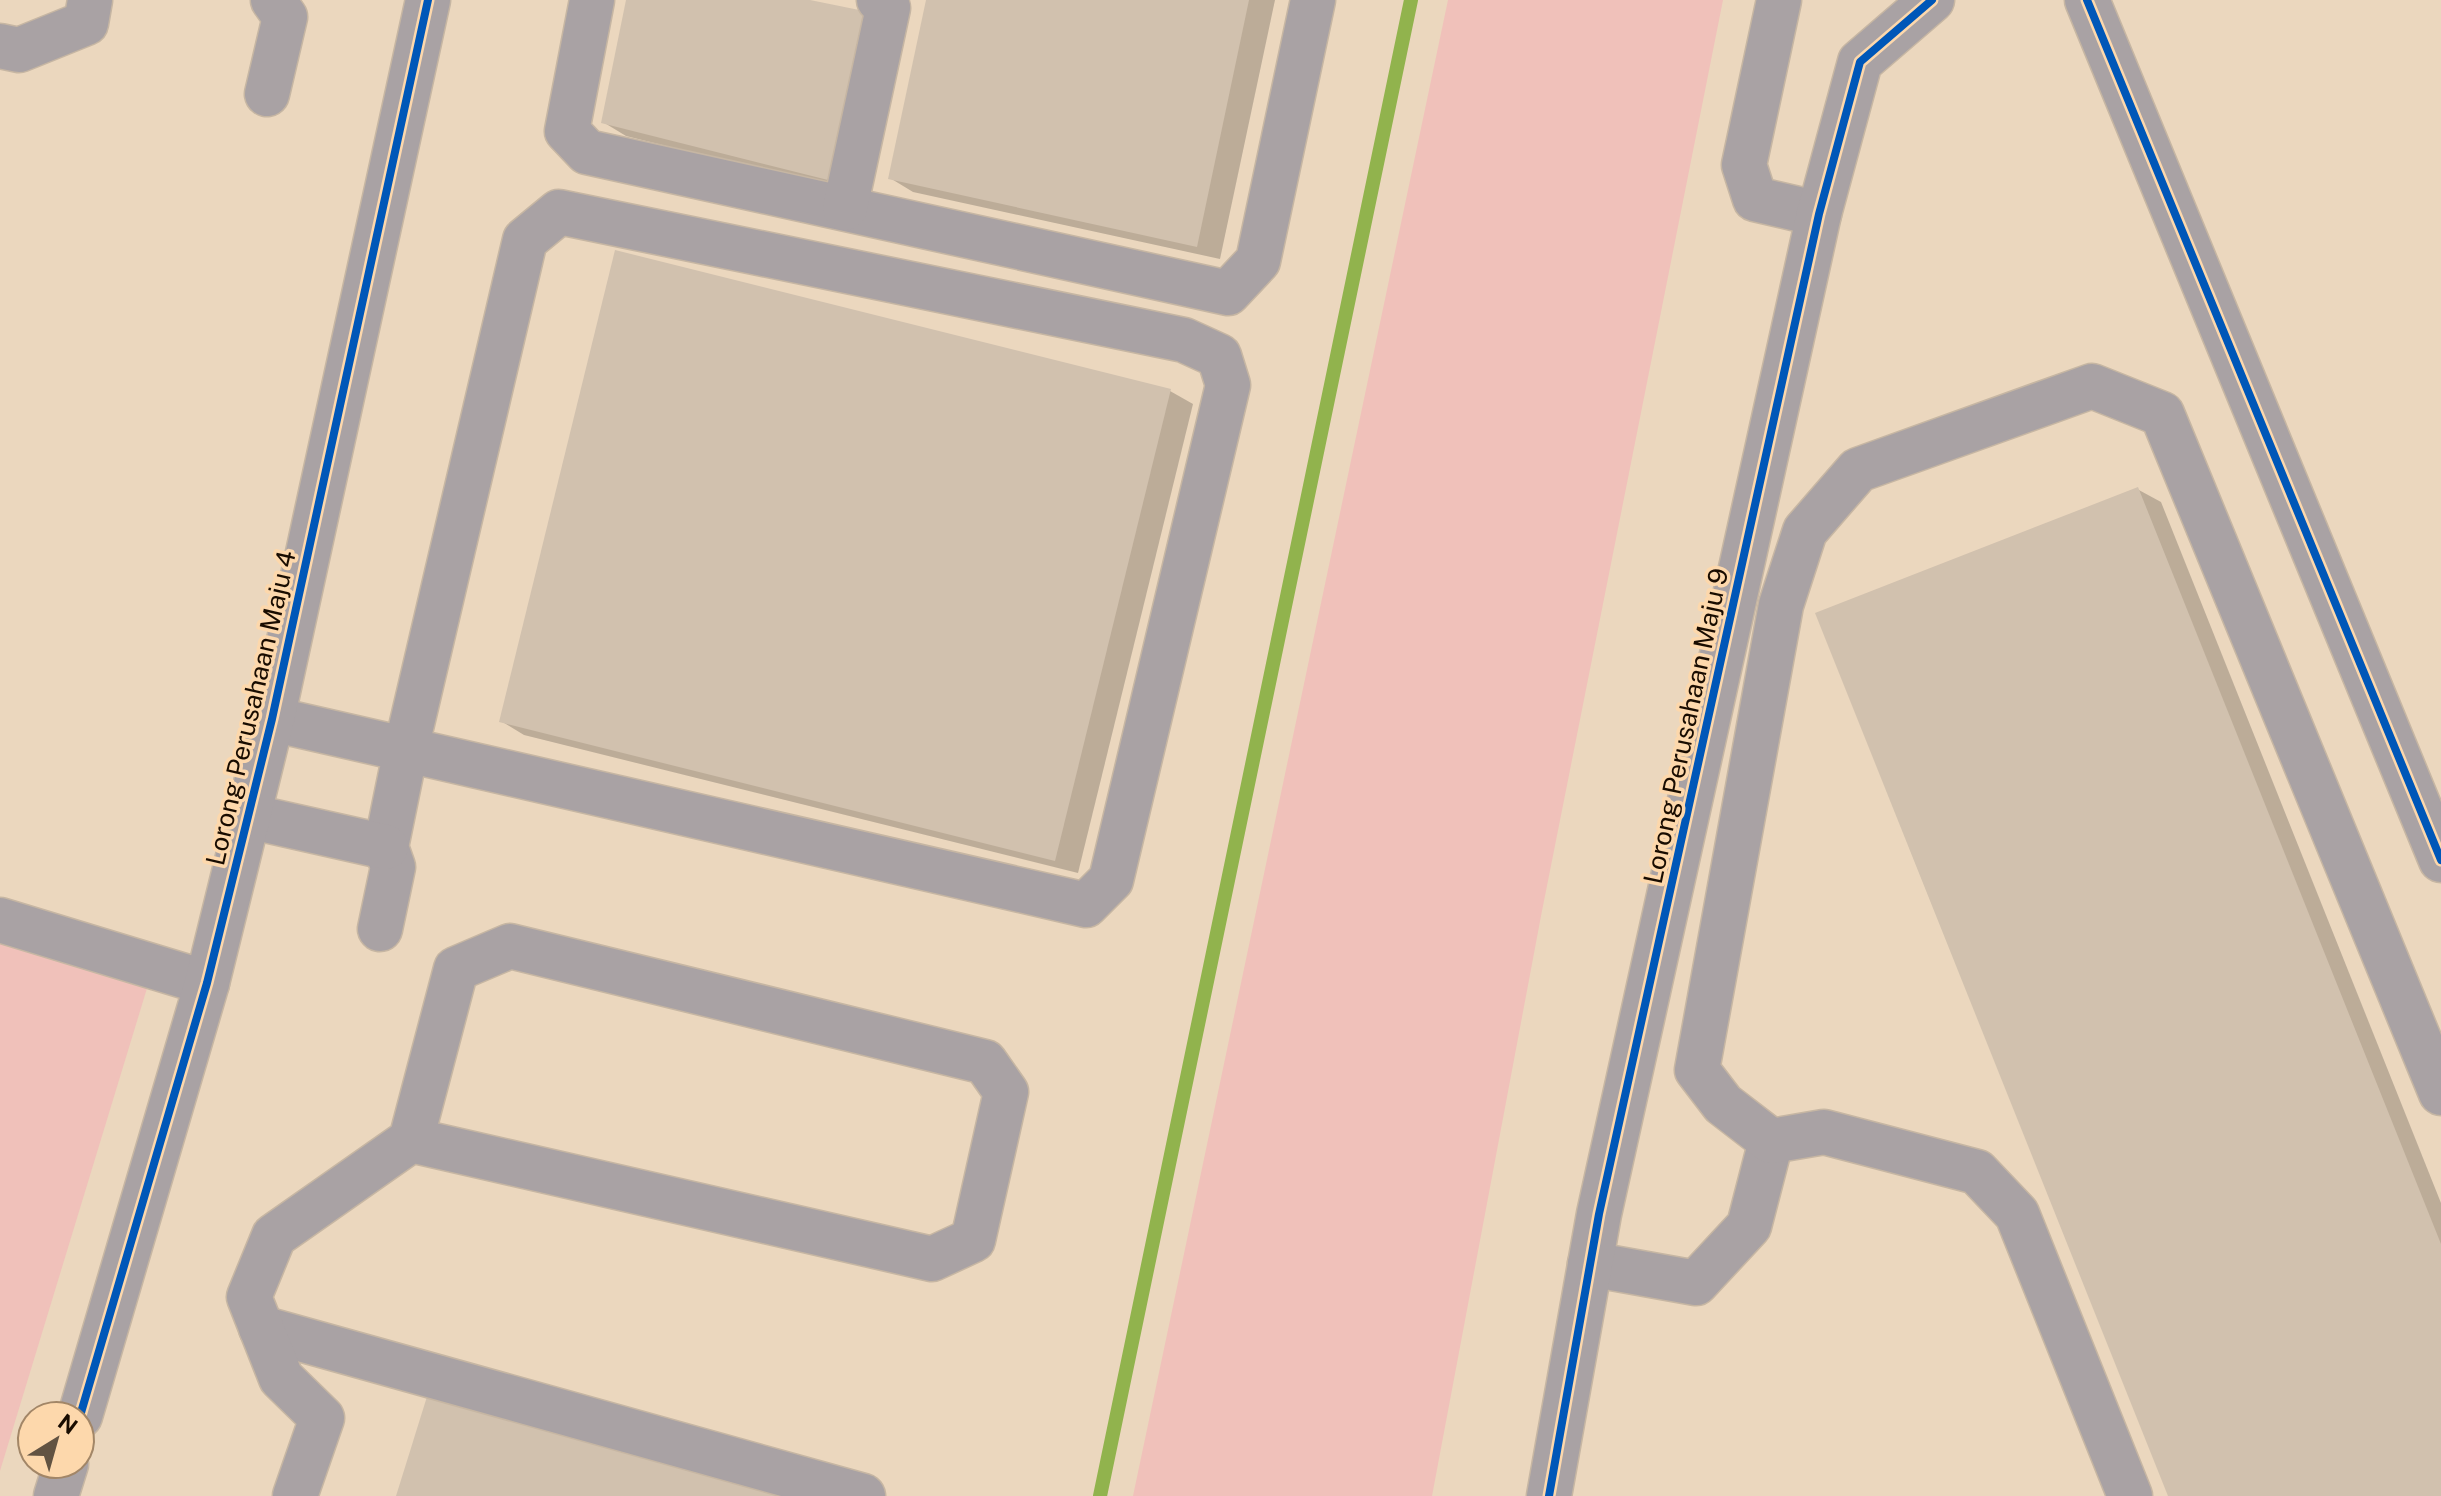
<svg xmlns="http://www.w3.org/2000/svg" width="2441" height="1496" font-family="'Public Sans',sans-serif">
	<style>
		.green { fill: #f0c1ba }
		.shadow { fill: #0003 }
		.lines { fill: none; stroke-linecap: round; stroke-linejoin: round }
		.stream { stroke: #91b34d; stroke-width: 14 }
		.building { fill: #d1c1ae }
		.minor-casing { stroke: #c6b6a3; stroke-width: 47 }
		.minor { stroke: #a9a2a4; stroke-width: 44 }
		.cycleway-casing { stroke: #fdd8ac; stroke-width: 13 }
		.cycleway { stroke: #0057b8; stroke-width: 8 }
		.labels { text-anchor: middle; stroke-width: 7; stroke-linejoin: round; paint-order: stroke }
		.street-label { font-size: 26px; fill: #190c00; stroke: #fdd8ac }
	</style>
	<rect width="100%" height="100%" fill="#ebd7be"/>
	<!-- green -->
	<g class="green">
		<polygon points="1448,0 1723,0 1541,916 1432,1496 1133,1496"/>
		<polygon points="0,939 148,985 0,1471"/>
	</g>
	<!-- shadow -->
	<g class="shadow">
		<polygon points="629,0 800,0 859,194 626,136 603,122"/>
		<polygon points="928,0 1275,0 1220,259 913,192 890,178"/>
		<polygon points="1170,391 1193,404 1078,873 524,735 501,721"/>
		<polygon points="2137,489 2161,502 2441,1203 2441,1496 2170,1496"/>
	</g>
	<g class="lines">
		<!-- stream -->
		<polyline class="stream" points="1100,1496 1411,0"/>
	</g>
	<!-- building -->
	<g class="building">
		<polygon points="626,0 810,0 874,13 836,182 601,123"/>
		<polygon points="926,0 1249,0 1197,247 888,179"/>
		<polygon points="615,250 1171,389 1055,861 499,722"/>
		<polygon points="2138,487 2441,1244 2441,1496 2168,1496 1815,613"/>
		<polygon points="430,1387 780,1495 780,1496 396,1496"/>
	</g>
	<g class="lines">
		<defs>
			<g id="minor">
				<polyline points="592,0 567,131 587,152 1228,293 1258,261 1313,0"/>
				<polyline points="1779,0 1744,165 1755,199 1819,214"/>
				<polyline points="2087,0 2441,860"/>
				<polyline points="0,46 19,50 86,23 90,0"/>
				<polyline points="267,94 285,17 273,0"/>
				<polyline points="845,208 888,8 879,0"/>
				<polyline points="272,719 1086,905 1111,880 1228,385 1219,356 1184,340 559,212 525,240 406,749 386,847 393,867 380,929"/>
				<polyline points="248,816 386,847"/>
				<polyline points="0,920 207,983"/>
				<polyline points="1590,1264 1696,1283 1749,1226 1771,1141"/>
				<polyline points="261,1328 863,1496"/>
				<polyline points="80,1416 207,983 272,719 428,0"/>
				<polyline points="56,1496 66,1464"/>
				<polyline points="295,1496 322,1418 281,1378 249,1297 274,1236 411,1140 456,969 510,946 985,1062 1006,1092 973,1240 932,1259 411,1140"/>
				<polyline points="1549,1496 1599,1214 1819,214 1860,62 1932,0"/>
				<polyline points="2130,1496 2017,1214 1977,1172 1824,1132 1771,1141 1723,1104 1697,1070 1781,605 1805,531 1858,470 2092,386 2162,414 2441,1093"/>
			</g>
		</defs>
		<!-- minor casing -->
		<use href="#minor" class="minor-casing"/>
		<!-- minor -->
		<use href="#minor" class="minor"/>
		<defs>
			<g id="cycleway">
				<polyline points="2087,0 2441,860"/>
				<polyline points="80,1416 207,983 272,719 428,0"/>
				<polyline points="1549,1496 1599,1214 1819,214 1860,62 1932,0"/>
			</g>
		</defs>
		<!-- cycleway casing -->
		<use href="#cycleway" class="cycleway-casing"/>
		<!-- cycleway -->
		<use href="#cycleway" class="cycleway"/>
	</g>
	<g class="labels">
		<!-- street labels -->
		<g class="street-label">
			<text transform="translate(251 708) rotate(-77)" y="9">Lorong Perusahaan Maju 4</text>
			<text transform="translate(1686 726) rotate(-78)" y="9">Lorong Perusahaan Maju 9</text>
		</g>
	</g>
	<!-- north arrow -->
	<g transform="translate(56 1440) rotate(37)"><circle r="38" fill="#fdd8ac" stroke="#a28667" stroke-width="2"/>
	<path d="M0-6L14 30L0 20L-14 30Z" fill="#625342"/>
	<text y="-12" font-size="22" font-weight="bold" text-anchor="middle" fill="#190c00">N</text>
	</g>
</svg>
